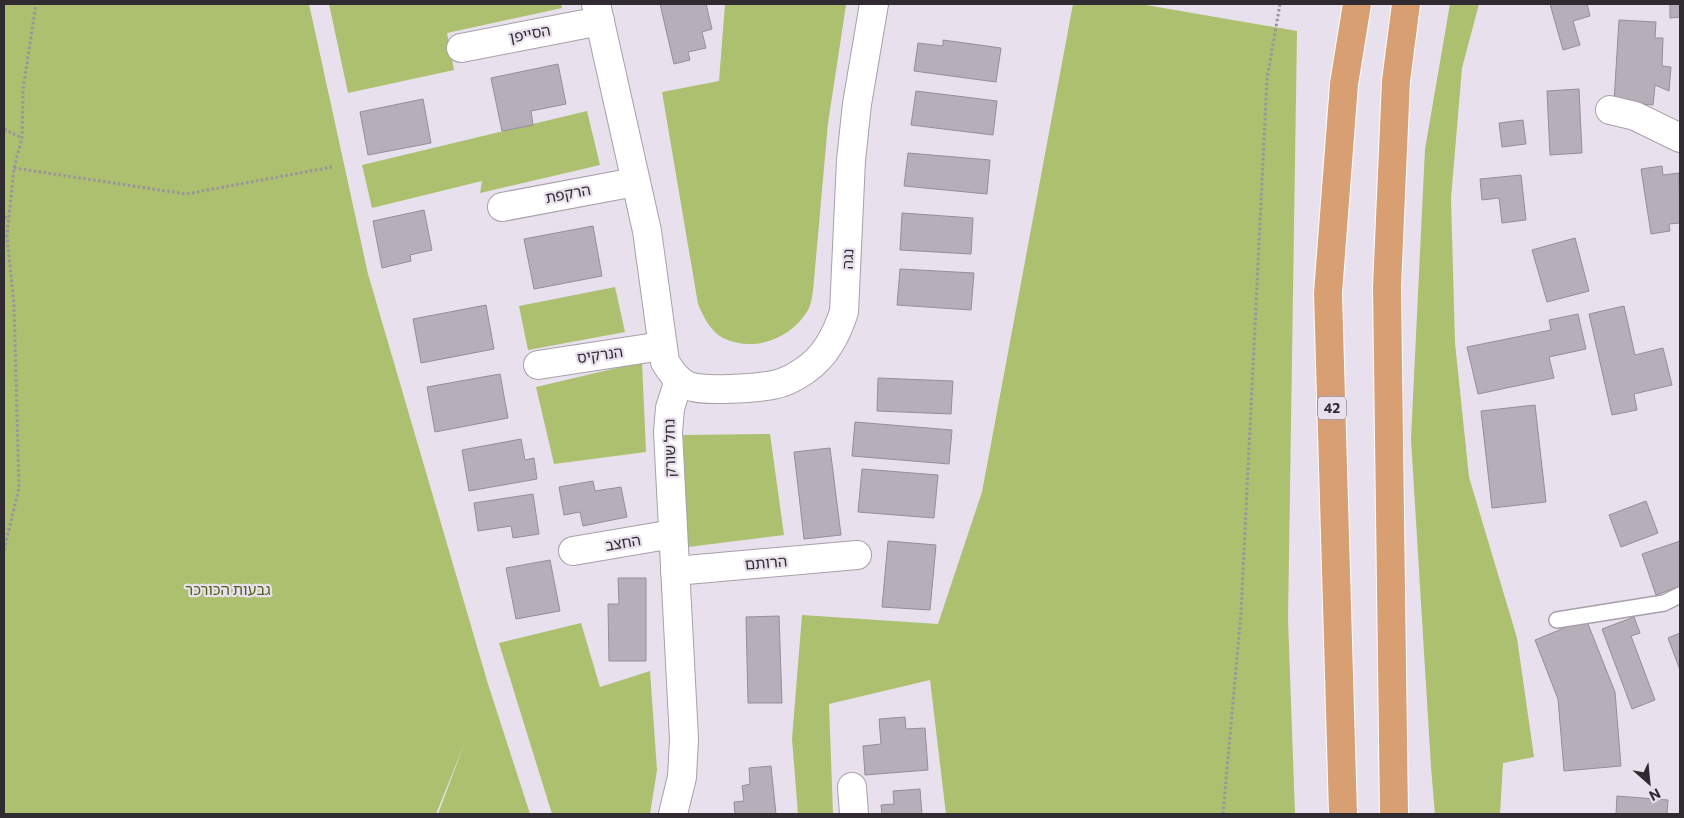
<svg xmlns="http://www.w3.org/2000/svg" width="1684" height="818" font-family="Commissioner,'Noto Sans Hebrew',sans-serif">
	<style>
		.green { fill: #acc06f }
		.building { fill: #b6afba; stroke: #958e99 }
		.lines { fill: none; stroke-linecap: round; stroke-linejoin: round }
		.service-casing { stroke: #a79faa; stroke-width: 18 }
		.minor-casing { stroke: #a79faa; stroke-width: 30 }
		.trunk-casing { stroke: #fff; stroke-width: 30 }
		.path { stroke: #9a949d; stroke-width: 3; stroke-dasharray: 2.5 2.5; stroke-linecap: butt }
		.service { stroke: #fff; stroke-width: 15 }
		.minor { stroke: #fff; stroke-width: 28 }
		.trunk { stroke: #d8a072; stroke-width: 28 }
		.labels { text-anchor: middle; stroke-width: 4.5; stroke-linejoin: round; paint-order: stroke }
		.shield { fill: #e8e0ec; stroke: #666168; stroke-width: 1 }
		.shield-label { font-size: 14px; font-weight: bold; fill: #2f2b30 }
		.street-label { font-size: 15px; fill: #2f2b30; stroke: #e8e0ec }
		.park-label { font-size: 15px; fill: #515f19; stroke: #e8e0ec }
	</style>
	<rect width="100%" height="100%" fill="#e8e0ec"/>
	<!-- green -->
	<g class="green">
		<polygon points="4,4 309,4 368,274 488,684 530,814 438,814 465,742 436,814 4,814"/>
		<polygon points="329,4 561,4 562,8 447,33 454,70 348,93"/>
		<path d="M725 4 846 5 828 123 813 291C812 297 811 305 808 310 791 339 754 353 723 338 711 332 703 316 698 304L662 92 719 81Z"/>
		<polygon points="1073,4 1140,4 1297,31 1288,619 1295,814 946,814 930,680 829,704 833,814 798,814 792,739 802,615 938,624 982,492"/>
		<polygon points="1450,4 1479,4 1462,68 1451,198 1455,343 1469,477 1517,638 1534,757 1503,763 1500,814 1435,814 1431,767 1411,439 1425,149"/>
		<polygon points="587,111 600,165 480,193 482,181 372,208 362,165"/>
		<polygon points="615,287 625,332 528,350 519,306"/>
		<polygon points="642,362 646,452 554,464 536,387"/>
		<polygon points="770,434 784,535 688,547 683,435"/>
		<polygon points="581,623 600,687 650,671 657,770 650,814 552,814 499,643"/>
	</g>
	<!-- building -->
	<g class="building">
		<polygon points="660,4 706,4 712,29 702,32 706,48 688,52 690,60 674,64"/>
		<polygon points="1550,4 1587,4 1590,16 1573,21 1580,45 1563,50"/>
		<polygon points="1670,4 1680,4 1680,17 1670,18"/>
		<polygon points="1619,20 1656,22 1655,38 1663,38 1662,66 1671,67 1669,91 1655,85 1653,105 1614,102"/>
		<polygon points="943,40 1001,48 996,82 914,71 918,43 943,46"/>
		<polygon points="558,64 566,104 531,111 533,125 502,131 491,78"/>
		<polygon points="1579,89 1582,153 1550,155 1547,91"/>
		<polygon points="916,91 997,101 993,135 911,125"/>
		<polygon points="423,99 431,143 368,155 360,112"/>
		<polygon points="1523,120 1526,144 1502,147 1499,123"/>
		<polygon points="908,153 990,160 987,194 904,186"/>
		<polygon points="1662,166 1663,175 1679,173 1680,223 1669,224 1670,231 1651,234 1641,169"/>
		<polygon points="1521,175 1526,220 1502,223 1499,198 1482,200 1480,179"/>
		<polygon points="424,210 432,250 410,255 411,261 382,268 373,221"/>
		<polygon points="902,213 973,218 971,254 900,250"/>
		<polygon points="593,226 602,276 534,289 524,239"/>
		<polygon points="1575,238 1589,291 1547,302 1532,250"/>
		<polygon points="900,269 974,273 971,310 897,305"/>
		<polygon points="486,305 494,349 421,363 413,319"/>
		<polygon points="1624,306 1635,355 1663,348 1672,385 1634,394 1637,410 1612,415 1589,314"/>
		<polygon points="1578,314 1586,349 1549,357 1554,378 1478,394 1467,347 1551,330 1549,320"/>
		<polygon points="500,374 508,418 435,432 427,387"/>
		<polygon points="878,378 953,381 951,414 877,411"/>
		<polygon points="1535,405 1546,502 1492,508 1481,411"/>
		<polygon points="855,422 952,430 949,464 852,456"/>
		<polygon points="521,439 525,460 534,458 537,479 469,491 462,450"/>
		<polygon points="830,448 841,535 804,539 794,452"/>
		<polygon points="862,469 938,475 934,518 858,512"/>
		<polygon points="593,481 595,491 621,487 627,517 583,526 580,512 564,515 559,487"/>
		<polygon points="533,494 539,534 513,538 511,526 478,531 474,503"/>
		<polygon points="1646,501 1658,533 1621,547 1609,515"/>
		<polygon points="888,541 936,545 930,610 882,607"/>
		<polygon points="1680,541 1680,586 1656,595 1642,554"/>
		<polygon points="550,560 560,611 516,619 506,568"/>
		<polygon points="618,578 646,578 646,661 609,661 608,604 619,604"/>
		<polygon points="779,616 782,703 748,703 746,617"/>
		<polygon points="1634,617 1640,633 1631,636 1655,700 1632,709 1602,629"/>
		<polygon points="1586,619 1615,692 1621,766 1564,771 1558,699 1535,640"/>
		<polygon points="1680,633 1680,670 1668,638"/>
		<polygon points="905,717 906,729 925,728 928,770 865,775 863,746 881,744 879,719"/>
		<polygon points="771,766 776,814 735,814 734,802 744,801 742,786 750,784 749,768"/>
		<polygon points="920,789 922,814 882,814 881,805 894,804 893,791"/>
		<polygon points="1617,796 1668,800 1667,814 1616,814"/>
	</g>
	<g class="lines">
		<defs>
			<polyline id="service" points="1557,620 1664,603 1680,595"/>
			<g id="minor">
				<path d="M596 4 647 231 665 362C671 371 678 383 689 386 704 392 755 388 773 385 784 383 794 378 804 371 825 357 836 336 844 312L851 160 857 104 874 4"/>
				<polyline points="461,48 600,21"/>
				<polyline points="1610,110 1635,116 1680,138"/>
				<polyline points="502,207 635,182"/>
				<polyline points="538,365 662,346"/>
				<polyline points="573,551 673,534"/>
				<polyline points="675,571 857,555"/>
				<polyline points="852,787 854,814"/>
				<polyline points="673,814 682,777 684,739 668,432 670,408 679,380"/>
			</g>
			<g id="trunk">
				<polyline points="1343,814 1328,293 1344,84 1357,4"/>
				<polyline points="1394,814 1387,287 1396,81 1406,4"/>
			</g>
		</defs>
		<!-- service casing -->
		<use href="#service" class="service-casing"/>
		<!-- minor casing -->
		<use href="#minor" class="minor-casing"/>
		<!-- trunk casing -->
		<use href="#trunk" class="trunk-casing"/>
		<!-- path -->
		<g class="path">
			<polyline points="4,129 22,138"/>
			<polyline points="14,168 186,194 332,167"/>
			<polyline points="4,217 9,218"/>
			<polyline points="4,550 19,488 14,305 7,236 14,168 22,138 23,90 36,4"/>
			<polyline points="1223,814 1241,613 1267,79 1280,4"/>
		</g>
		<!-- service -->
		<use href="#service" class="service"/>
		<!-- minor -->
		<use href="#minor" class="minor"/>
		<!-- trunk -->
		<use href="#trunk" class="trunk"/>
	</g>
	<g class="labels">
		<!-- shield labels -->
		<rect class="shield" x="1318" y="396.5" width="28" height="23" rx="4"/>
		<g class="shield-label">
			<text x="1332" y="413">42</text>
		</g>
		<!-- street labels -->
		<g class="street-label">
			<text transform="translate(530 34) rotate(-11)" y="5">הסייפן</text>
			<text transform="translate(568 194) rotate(-11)" y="5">הרקפת</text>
			<text transform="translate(848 259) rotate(-88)" y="5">נגה</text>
			<text transform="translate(600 355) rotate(-8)" y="5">הנרקיס</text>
			<text transform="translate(670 448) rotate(-91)" y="5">נחל שורק</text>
			<text transform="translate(623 543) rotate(-10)" y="5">החצב</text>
			<text transform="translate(766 563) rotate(-5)" y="5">הרותם</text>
		</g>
		<!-- park labels -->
		<g class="park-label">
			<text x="228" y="595">גבעות הכורכר</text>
		</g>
	</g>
	<!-- border -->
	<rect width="1684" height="818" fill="none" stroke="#2f2b30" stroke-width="10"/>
	<!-- north arrow -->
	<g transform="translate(1649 783) rotate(153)" stroke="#e8e0ec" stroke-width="4" paint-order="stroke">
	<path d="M0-4L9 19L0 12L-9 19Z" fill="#2f2b30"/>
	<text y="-8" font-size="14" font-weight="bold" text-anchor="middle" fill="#2f2b30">N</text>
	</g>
</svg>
